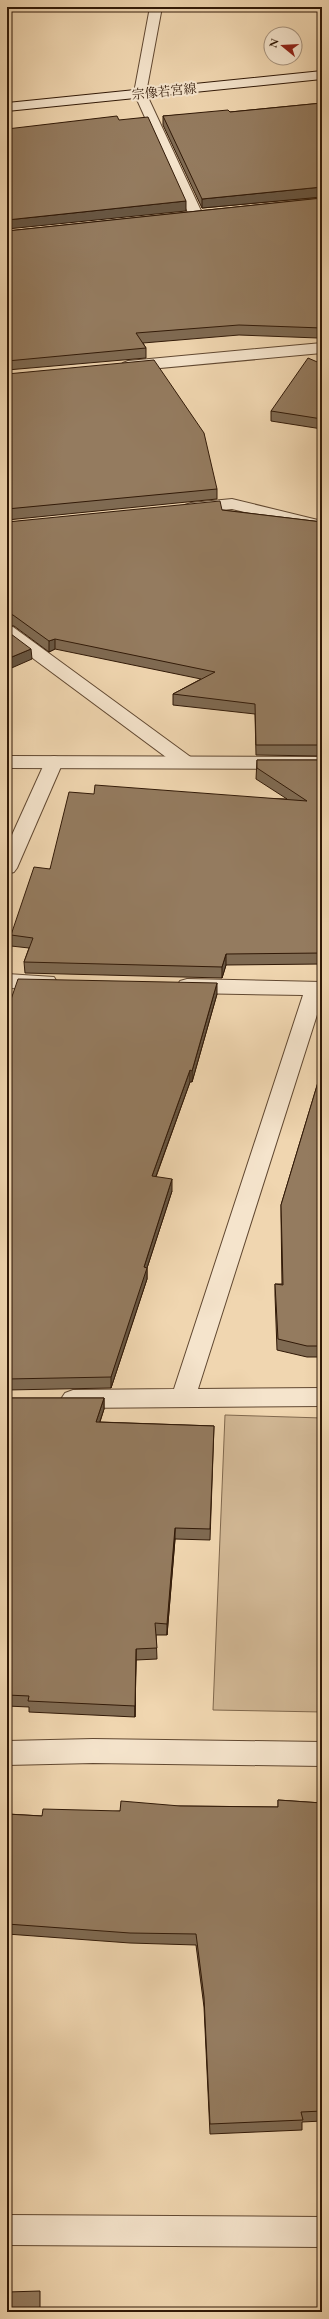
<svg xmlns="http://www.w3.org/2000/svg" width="329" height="2319" font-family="'EB Garamond','Noto Serif JP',serif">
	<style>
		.green { fill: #d0b693; stroke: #80684d }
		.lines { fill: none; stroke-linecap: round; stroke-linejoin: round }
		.minor-casing { stroke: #614831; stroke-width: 2 }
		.tertiary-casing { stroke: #614831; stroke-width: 2 }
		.secondary-casing { stroke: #311907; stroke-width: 2 }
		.minor { fill: #f5e4cc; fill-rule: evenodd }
		.tertiary { fill: #f5e4cc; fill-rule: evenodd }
		.secondary { fill: #f5e4cc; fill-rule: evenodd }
		.wall { fill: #7f6a52; stroke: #311907 }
		.shaded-wall { fill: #685642; stroke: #311907 }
		.building { fill: #947b5f; stroke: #311907 }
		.labels { text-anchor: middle; stroke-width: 4; stroke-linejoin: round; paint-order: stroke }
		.far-street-label { font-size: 13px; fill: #311907; stroke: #f5e4cc }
	</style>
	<rect width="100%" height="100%" fill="#f0d6b0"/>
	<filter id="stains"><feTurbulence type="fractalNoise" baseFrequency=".005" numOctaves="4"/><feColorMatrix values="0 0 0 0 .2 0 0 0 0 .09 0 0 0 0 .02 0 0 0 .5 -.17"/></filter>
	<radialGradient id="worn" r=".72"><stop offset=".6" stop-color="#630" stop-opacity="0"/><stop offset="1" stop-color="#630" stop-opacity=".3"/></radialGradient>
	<!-- green -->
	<polygon class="green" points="225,1415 322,1418 322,1712 213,1710"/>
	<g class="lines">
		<defs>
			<g id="minor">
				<polygon points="150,7 162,7 146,93 203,215 196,219 189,215 134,93"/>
				<polygon points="322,343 322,353 128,371 123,369 120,366 123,363 128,361"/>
				<polygon points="232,499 322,521 322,531 232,509 191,513 185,511 183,508 185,505 191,503"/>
				<polygon points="7,626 13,627 192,758 194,762 192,766 185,768 178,766 7,639"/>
				<polygon points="54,756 61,758 63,762 17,868 14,872 7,874 7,846 45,762 47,758"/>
				<polygon points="7,974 54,977 57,982 54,987 47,989 7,988"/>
				<polygon points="187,979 322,982 322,999 198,1389 322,1388 322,1406 73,1408 65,1405 61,1399 65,1393 73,1390 174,1389 303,995 187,993 180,991 177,986 180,981"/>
				<polygon points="93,1739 322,1742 322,1766 93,1763 7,1765 7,1741"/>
				<polygon points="7,2215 322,2217 322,2247 7,2245"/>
			</g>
			<polygon id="tertiary" points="7,756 322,757 322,769 7,768"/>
			<polygon id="secondary" points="322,71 322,79 7,111 7,103"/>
		</defs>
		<!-- minor casing -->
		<use href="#minor" class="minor-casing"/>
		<!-- tertiary casing -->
		<use href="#tertiary" class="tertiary-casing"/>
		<!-- secondary casing -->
		<use href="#secondary" class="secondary-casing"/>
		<!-- minor -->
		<use href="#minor" class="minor"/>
		<!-- tertiary -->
		<use href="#tertiary" class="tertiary"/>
		<!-- secondary -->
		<use href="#secondary" class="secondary"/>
	</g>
	<!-- wall -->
	<g class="wall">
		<polygon points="322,103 322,338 318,338 239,335 143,343 146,348 146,358 7,370 7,231 322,198 322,197 202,208 163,125 163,116 230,112"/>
		<polygon points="322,364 322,429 271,421 271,411"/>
		<polygon points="7,374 217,489 217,499 7,520"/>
		<polygon points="322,508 322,520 321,519 321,509"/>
		<polygon points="222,510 322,522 322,756 256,755 255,714 173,705 173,694 201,679 55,649 49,652 14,626 7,625 7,522"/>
		<polygon points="257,760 322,760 322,964 226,965 222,978 25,973 24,962 29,948 11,946 11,935 94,794 287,799 256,779"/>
		<polygon points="217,994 192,1082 190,1082 156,1177 172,1191 147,1268 147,1279 111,1388 7,1390 7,1011"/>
		<polygon points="322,1069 322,1357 307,1357 277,1350 275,1295 275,1284 282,1284 281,1216 281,1205"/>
		<polygon points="7,1398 104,1398 104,1409 100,1422 214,1426 210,1540 175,1539 167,1635 156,1635 157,1659 136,1660 135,1717 29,1712 29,1707 7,1706"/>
		<polygon points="278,1800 322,1803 322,2052 318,2052 322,2100 322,2121 302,2122 302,2130 210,2134 204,2007 196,1945 130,1943 7,1934 7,1814 42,1816 120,1811 180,1806 278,1807"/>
	</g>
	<!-- shaded-wall -->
	<g class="shaded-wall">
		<polygon points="322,187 322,197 202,208 202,199"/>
		<polygon points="186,201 186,211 7,229 7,220"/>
		<polygon points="319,328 322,328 322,338 318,338"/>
		<polygon points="55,639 55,649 49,652 49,641"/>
		<polygon points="31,649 32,659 7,670 7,659"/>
		<polygon points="226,954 226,965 222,978 222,967"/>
		<polygon points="217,983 217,994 192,1082 192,1071"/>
		<polygon points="190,1070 190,1082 152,1187 152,1176"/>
		<polygon points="172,1179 172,1191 147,1268 147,1279 111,1388 111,1377 144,1267"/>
		<polygon points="104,1398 104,1409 96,1433 96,1422"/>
		<polygon points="175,1528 175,1539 167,1635 167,1624"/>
		<polygon points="136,1649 136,1660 135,1717 135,1706"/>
	</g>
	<!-- building -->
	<g class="building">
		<polygon points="322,103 322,187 202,199 163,116 228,110 230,112"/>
		<polygon points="117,116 119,120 148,117 186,201 7,220 7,129"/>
		<polygon points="322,198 322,328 239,325 136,333 146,348 7,361 7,231"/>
		<polygon points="308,358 322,364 322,419 271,411"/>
		<polygon points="154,360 204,433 217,489 7,509 7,374"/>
		<polygon points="220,501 222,510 322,522 322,745 256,745 255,704 173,694 215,672 55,639 49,641 13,615 7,614 7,522"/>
		<polygon points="7,631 31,649 7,659"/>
		<polygon points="257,760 322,760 322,953 226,954 222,967 24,962 33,938 11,935 34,867 50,869 69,792 94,794 95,785 307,801 257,768"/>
		<polygon points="18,979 217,983 192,1071 190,1070 152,1176 172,1179 144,1267 147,1268 111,1377 7,1379 7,1011"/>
		<polygon points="322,1069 322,1346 307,1346 278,1339 275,1284 283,1285 281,1205"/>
		<polygon points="7,1398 104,1398 96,1422 214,1426 210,1529 175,1528 167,1624 155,1623 157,1648 136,1649 135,1706 28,1701 29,1696 7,1695"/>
		<polygon points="278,1800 322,1803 322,2041 318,2042 322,2100 322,2111 301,2112 303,2120 210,2124 204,1997 196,1934 130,1933 7,1924 7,1814 42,1816 43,1809 120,1811 121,1801 180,1806 278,1807"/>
		<polygon points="40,2291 40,2312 7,2312 7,2292"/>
	</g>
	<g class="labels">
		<!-- far-street labels -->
		<g class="far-street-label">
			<text transform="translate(164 91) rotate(-6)" y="5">宗像若宮線</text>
		</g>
	</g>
	<!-- margin -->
	<rect width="329" height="2319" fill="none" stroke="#f0d6b0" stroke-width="24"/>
	<rect x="8" y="8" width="313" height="2303" fill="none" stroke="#311907" stroke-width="2"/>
	<rect x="12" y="12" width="305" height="2295" fill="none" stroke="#311907"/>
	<!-- north arrow -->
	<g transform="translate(283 46) rotate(288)"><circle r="19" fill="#f5e4cc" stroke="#a7937d"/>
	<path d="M0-3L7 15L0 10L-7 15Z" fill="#8f2418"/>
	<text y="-6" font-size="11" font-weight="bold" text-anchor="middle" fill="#311907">N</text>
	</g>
	<rect width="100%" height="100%" filter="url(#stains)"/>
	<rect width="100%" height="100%" fill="url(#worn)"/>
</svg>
